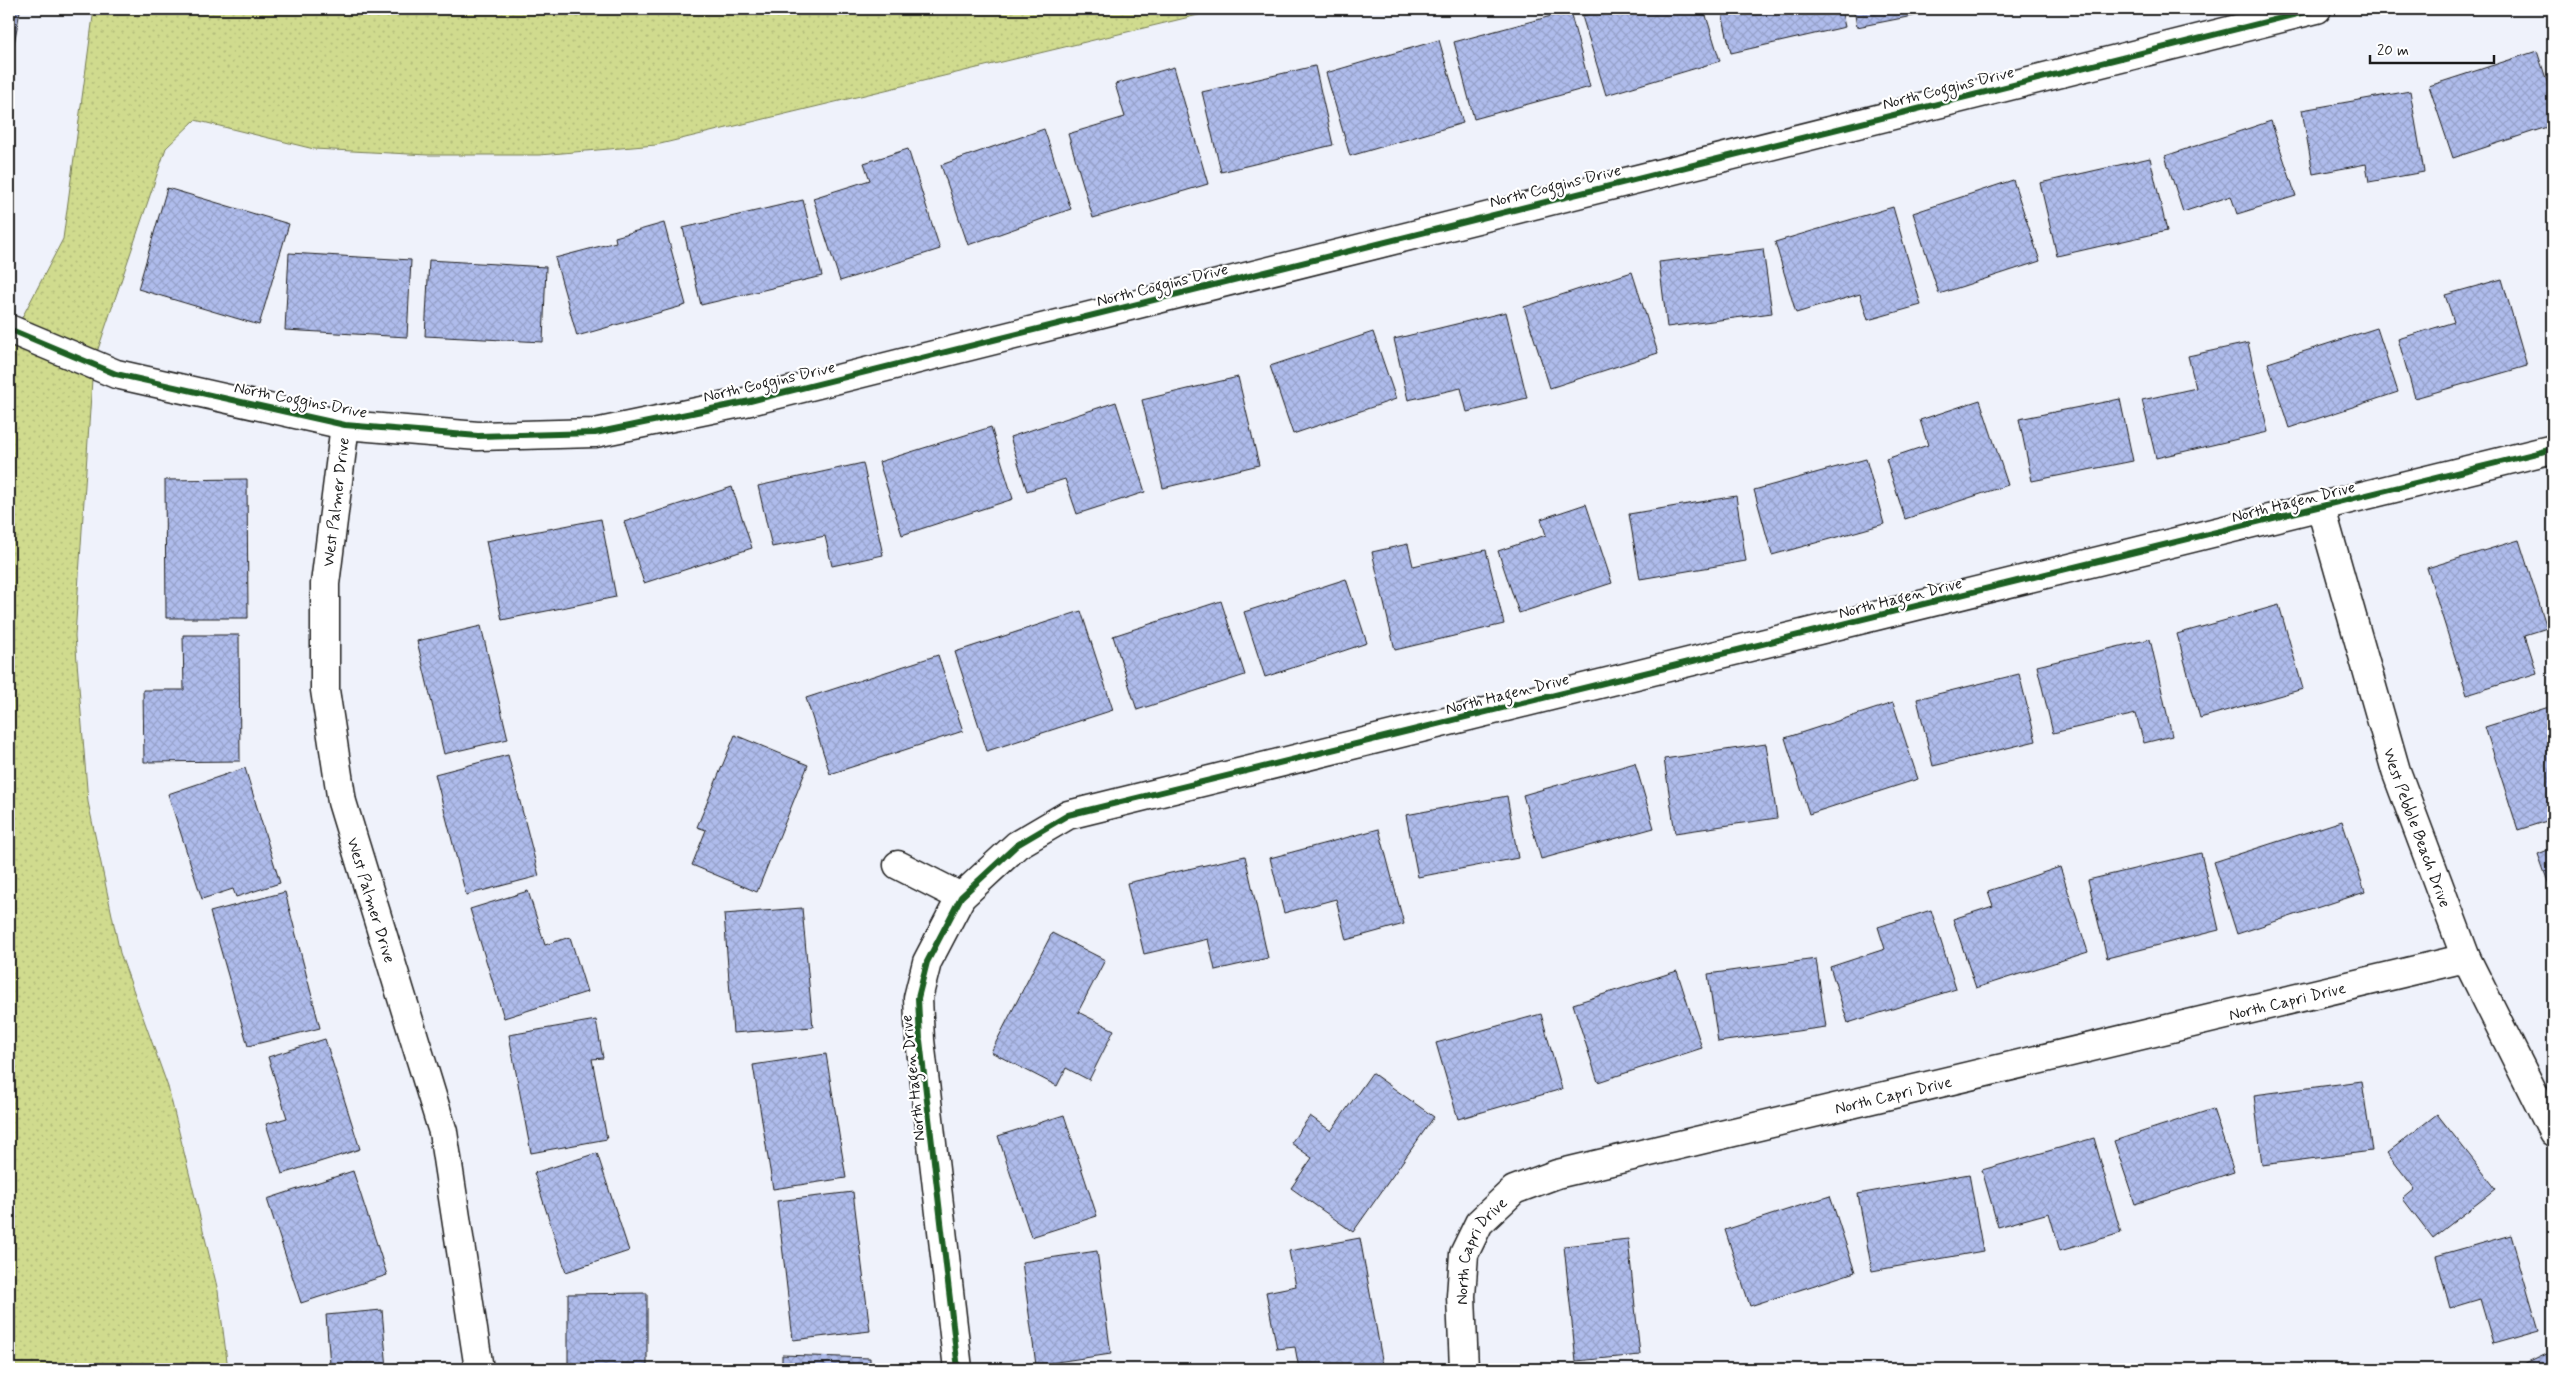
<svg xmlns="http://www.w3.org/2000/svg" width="2562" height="1378" font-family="Mynerve,sans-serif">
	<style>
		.grass { fill: url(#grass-dots); stroke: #767c55 }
		.building { fill: url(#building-cross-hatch); stroke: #1c1c1c }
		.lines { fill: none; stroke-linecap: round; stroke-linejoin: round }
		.street-casing { stroke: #1c1c1c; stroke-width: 31 }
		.street { stroke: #fff; stroke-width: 28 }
		.cycleway-casing { stroke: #fff; stroke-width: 9 }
		.cycleway { stroke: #1b5e20; stroke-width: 6 }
		.labels { text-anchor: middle; stroke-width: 4.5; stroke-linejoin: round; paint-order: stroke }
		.street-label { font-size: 16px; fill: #1c1c1c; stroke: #fff }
	</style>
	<defs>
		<pattern id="grass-dots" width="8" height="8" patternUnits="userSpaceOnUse" patternTransform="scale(1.25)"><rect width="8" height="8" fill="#d0db8e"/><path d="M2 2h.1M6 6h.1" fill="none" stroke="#b2bb7a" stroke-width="1.8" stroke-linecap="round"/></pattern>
		<pattern id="building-cross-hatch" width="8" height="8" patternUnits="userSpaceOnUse" patternTransform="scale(1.25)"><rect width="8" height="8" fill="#afbcec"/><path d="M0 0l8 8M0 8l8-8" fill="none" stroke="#96a1ca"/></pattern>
	</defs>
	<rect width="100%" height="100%" fill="#eff2fb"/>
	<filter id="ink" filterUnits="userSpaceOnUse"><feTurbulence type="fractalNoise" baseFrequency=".02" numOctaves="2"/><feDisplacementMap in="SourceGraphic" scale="10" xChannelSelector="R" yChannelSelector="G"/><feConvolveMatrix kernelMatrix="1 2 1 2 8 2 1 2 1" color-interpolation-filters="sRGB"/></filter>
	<g filter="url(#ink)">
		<!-- grass -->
		<polygon class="grass" points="94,9 1223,9 656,145 539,155 428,155 314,149 195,120 166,148 93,364 75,636 88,802 120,953 168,1087 218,1291 228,1369 9,1369 9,329 15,331 63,239"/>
		<!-- building -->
		<g class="building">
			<polygon points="9,9 20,11 10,66 9,66"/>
			<polygon points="1607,9 1704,9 1720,61 1606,95 1582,16"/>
			<polygon points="1721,9 1841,9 1845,27 1731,53"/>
			<polygon points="1854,9 1948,9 1857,27"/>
			<polygon points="1570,11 1590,87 1474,119 1454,42"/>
			<polygon points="1439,40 1463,123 1350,156 1326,73"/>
			<polygon points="2537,51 2553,100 2553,125 2453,158 2429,86"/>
			<polygon points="1315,66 1333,145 1221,172 1202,92"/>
			<polygon points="1174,67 1208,184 1093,218 1068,134 1125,117 1115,84"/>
			<polygon points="9,75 12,75 9,186"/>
			<polygon points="2410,91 2424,172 2369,182 2366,164 2313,174 2302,110"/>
			<polygon points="2271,121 2296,196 2237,214 2231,196 2183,212 2165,156"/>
			<polygon points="1044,129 1071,209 968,245 941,165"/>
			<polygon points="908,149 940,249 840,281 813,198 870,180 864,163"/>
			<polygon points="2150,158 2167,231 2057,256 2040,183"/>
			<polygon points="2013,180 2040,261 1939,294 1913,213"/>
			<polygon points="167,188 289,224 259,325 138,289"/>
			<polygon points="803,200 822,276 701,305 683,228"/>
			<polygon points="1893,207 1921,305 1868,320 1860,294 1796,313 1775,242"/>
			<polygon points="664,223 686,305 577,336 555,258 616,242 615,237"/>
			<polygon points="1763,249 1772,313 1667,327 1659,262"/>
			<polygon points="289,253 411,260 407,337 285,330"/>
			<polygon points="429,260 546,267 543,342 425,336"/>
			<polygon points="1632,272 1658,353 1550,388 1524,307"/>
			<polygon points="2502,279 2527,366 2415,398 2398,339 2454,322 2445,295"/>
			<polygon points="1506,312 1527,398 1467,412 1461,388 1408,400 1394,339"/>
			<polygon points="2377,328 2398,392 2289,428 2268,363"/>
			<polygon points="1373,332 1396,399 1293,434 1270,366"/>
			<polygon points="2248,343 2268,432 2156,458 2142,400 2196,388 2188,356"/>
			<polygon points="1238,377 1259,465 1163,488 1142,400"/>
			<polygon points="2120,399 2133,461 2032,481 2019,419"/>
			<polygon points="1980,400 2008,485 1905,519 1886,459 1928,445 1920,420"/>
			<polygon points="1116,402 1145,492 1077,514 1065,479 1027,491 1010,437"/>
			<polygon points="991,427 1013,499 902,535 879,462"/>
			<polygon points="1866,459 1884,524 1772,555 1754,490"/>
			<polygon points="863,463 883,555 832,566 825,536 772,547 758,486"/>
			<polygon points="247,479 248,618 166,618 165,480"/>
			<polygon points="732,487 752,548 644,583 624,522"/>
			<polygon points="1736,496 1746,561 1640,579 1629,514"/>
			<polygon points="1586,504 1612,583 1519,613 1498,551 1546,535 1541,519"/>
			<polygon points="601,519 616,597 502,620 486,541"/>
			<polygon points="2519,540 2547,628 2525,635 2537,673 2467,695 2427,568"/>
			<polygon points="1408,544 1413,566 1486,550 1504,624 1395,650 1372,552"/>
			<polygon points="1346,579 1367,643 1265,677 1244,612"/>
			<polygon points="1221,601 1245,675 1137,710 1113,636"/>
			<polygon points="2279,605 2303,689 2200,718 2177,634"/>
			<polygon points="1081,611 1113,710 987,751 955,652"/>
			<polygon points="481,626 508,739 444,754 417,641"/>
			<polygon points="183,635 239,635 240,761 144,762 143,690 184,690"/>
			<polygon points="2150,639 2172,736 2144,743 2136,714 2053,733 2037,666"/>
			<polygon points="938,655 963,731 830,774 806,698"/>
			<polygon points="2019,674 2036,741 1933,766 1917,699"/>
			<polygon points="1893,703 1918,779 1809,814 1785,738"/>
			<polygon points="2549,707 2553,720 2553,819 2518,830 2485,727"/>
			<polygon points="735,735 808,765 757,892 692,865 706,830 697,827"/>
			<polygon points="1766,744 1777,818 1675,833 1664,759"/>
			<polygon points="508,755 539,876 466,895 435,774"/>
			<polygon points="1635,763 1654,828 1541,859 1523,795"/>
			<polygon points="245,768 280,883 236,897 233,889 202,899 168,794"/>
			<polygon points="1507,796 1518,858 1418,877 1406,815"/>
			<polygon points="2342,821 2365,892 2237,934 2214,862"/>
			<polygon points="1379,829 1404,924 1346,940 1336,899 1284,913 1270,858"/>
			<polygon points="2553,848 2553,896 2538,854"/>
			<polygon points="2201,853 2219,930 2107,958 2088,880"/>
			<polygon points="1245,856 1268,958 1215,970 1208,939 1144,954 1127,883"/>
			<polygon points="2060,867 2088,952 1976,988 1953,919 1993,906 1988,891"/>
			<polygon points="528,891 545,945 570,937 587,992 504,1018 470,909"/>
			<polygon points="285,892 320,1028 248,1046 210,912"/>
			<polygon points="802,908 813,1027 733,1033 724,914"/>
			<polygon points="1931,910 1956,989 1848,1023 1830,967 1885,949 1878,927"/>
			<polygon points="1052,933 1105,960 1078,1012 1114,1030 1089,1080 1066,1068 1057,1086 991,1052"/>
			<polygon points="1816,959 1826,1027 1718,1042 1708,974"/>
			<polygon points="1677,971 1702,1048 1598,1082 1573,1004"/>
			<polygon points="1541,1014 1562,1089 1458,1119 1436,1043"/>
			<polygon points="596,1020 603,1058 592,1059 607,1139 531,1153 509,1035"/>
			<polygon points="325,1039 360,1149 282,1174 266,1124 287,1118 268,1057"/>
			<polygon points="826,1054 846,1178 773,1189 753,1065"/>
			<polygon points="1372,1073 1434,1117 1353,1232 1291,1188 1312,1158 1291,1143 1310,1116 1331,1131"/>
			<polygon points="2362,1081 2372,1151 2262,1165 2254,1095"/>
			<polygon points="2213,1109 2234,1172 2135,1204 2114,1141"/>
			<polygon points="2437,1114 2496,1189 2433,1238 2403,1199 2415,1189 2387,1153"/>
			<polygon points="1064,1115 1097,1216 1031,1237 998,1136"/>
			<polygon points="2094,1138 2121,1233 2060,1251 2049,1213 1998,1227 1982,1170"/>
			<polygon points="597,1153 629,1251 566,1272 534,1173"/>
			<polygon points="353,1171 387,1275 301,1303 267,1199"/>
			<polygon points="1969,1174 1983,1251 1872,1271 1858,1194"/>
			<polygon points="853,1192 870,1331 793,1340 777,1201"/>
			<polygon points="1830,1196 1855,1272 1750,1306 1725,1230"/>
			<polygon points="2511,1235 2539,1330 2493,1343 2480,1299 2450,1308 2436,1256"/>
			<polygon points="1360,1238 1383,1365 1359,1369 1299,1369 1295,1347 1277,1349 1266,1292 1296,1286 1289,1251"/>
			<polygon points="1628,1239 1640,1355 1576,1361 1564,1246"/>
			<polygon points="1097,1251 1111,1354 1036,1365 1022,1262"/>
			<polygon points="647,1293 647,1369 568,1369 568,1294"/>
			<polygon points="382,1310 387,1369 294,1369 330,1365 326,1315"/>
			<polygon points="2553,1351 2553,1369 2515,1369"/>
			<polygon points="782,1355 870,1358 870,1369 782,1369"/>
			<polygon points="2177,1363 2191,1369 2174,1369"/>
		</g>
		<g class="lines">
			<defs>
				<g id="street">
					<polyline points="9,329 116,374 345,425 478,436 595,433 750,401 2317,9"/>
					<path id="s1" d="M345 425 325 584V690L342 802 443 1132 479 1369"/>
					<path id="s2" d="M2321 508 2396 771 2466 958 2553 1132"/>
					<polyline points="898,865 961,897"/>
					<polyline points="958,1369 920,1040 918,998 927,962 961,897 1017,845 1068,815 2553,449"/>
					<path id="s3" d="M1464 1369 1461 1296 1464 1254 1479 1223 1514 1190 1557 1174 2466 958"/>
				</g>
			</defs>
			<!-- street casing -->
			<use href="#street" class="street-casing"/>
			<!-- street -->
			<use href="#street" class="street"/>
			<defs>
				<g id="cycleway">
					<polyline points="9,329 116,374 345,425 478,436 595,433 750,401 2317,9"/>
					<polyline points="958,1369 920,1040 918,998 927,962 961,897 1017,845 1068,815 2553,449"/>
				</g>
			</defs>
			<!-- cycleway casing -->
			<use href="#cycleway" class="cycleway-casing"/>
			<!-- cycleway -->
			<use href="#cycleway" class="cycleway"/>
		</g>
	</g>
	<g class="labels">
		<!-- street labels -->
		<g class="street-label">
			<text transform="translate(1948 87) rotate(-14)" y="6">North Coggins Drive</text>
			<text transform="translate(1555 185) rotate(-14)" y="6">North Coggins Drive</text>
			<text transform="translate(1162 284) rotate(-14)" y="6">North Coggins Drive</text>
			<text transform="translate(769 381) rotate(-13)" y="6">North Coggins Drive</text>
			<text transform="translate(301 399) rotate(11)" y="6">North Coggins Drive</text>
			<text transform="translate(2293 501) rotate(-14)" y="6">North Hagen Drive</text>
			<text transform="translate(335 502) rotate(-83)" y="6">West Palmer Drive</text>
			<text transform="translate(1900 597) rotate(-14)" y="6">North Hagen Drive</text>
			<text transform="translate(1507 693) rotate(-14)" y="6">North Hagen Drive</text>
			<text dy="6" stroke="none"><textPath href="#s2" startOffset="334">West Pebble Beach Drive</textPath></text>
			<text dy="6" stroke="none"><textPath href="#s1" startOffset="482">West Palmer Drive</textPath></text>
			<text dy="6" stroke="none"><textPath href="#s3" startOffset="994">North Capri Drive</textPath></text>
			<text transform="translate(912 1078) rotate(-96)" y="6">North Hagen Drive</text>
			<text dy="6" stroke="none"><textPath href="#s3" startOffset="589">North Capri Drive</textPath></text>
			<text dy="6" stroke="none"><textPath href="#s3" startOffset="124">North Capri Drive</textPath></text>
		</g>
	</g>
	<!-- margin -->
	<rect width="2562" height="1378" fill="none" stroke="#fff" stroke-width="30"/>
	<rect x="15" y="15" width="2532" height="1348" fill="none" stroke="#1c1c1c" stroke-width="2" filter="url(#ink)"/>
	<!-- scale -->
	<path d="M2370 55v8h124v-8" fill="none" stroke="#1c1c1c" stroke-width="2.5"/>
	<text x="2377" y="55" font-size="15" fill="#1c1c1c" stroke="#ffffff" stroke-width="4" paint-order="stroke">20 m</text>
</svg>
